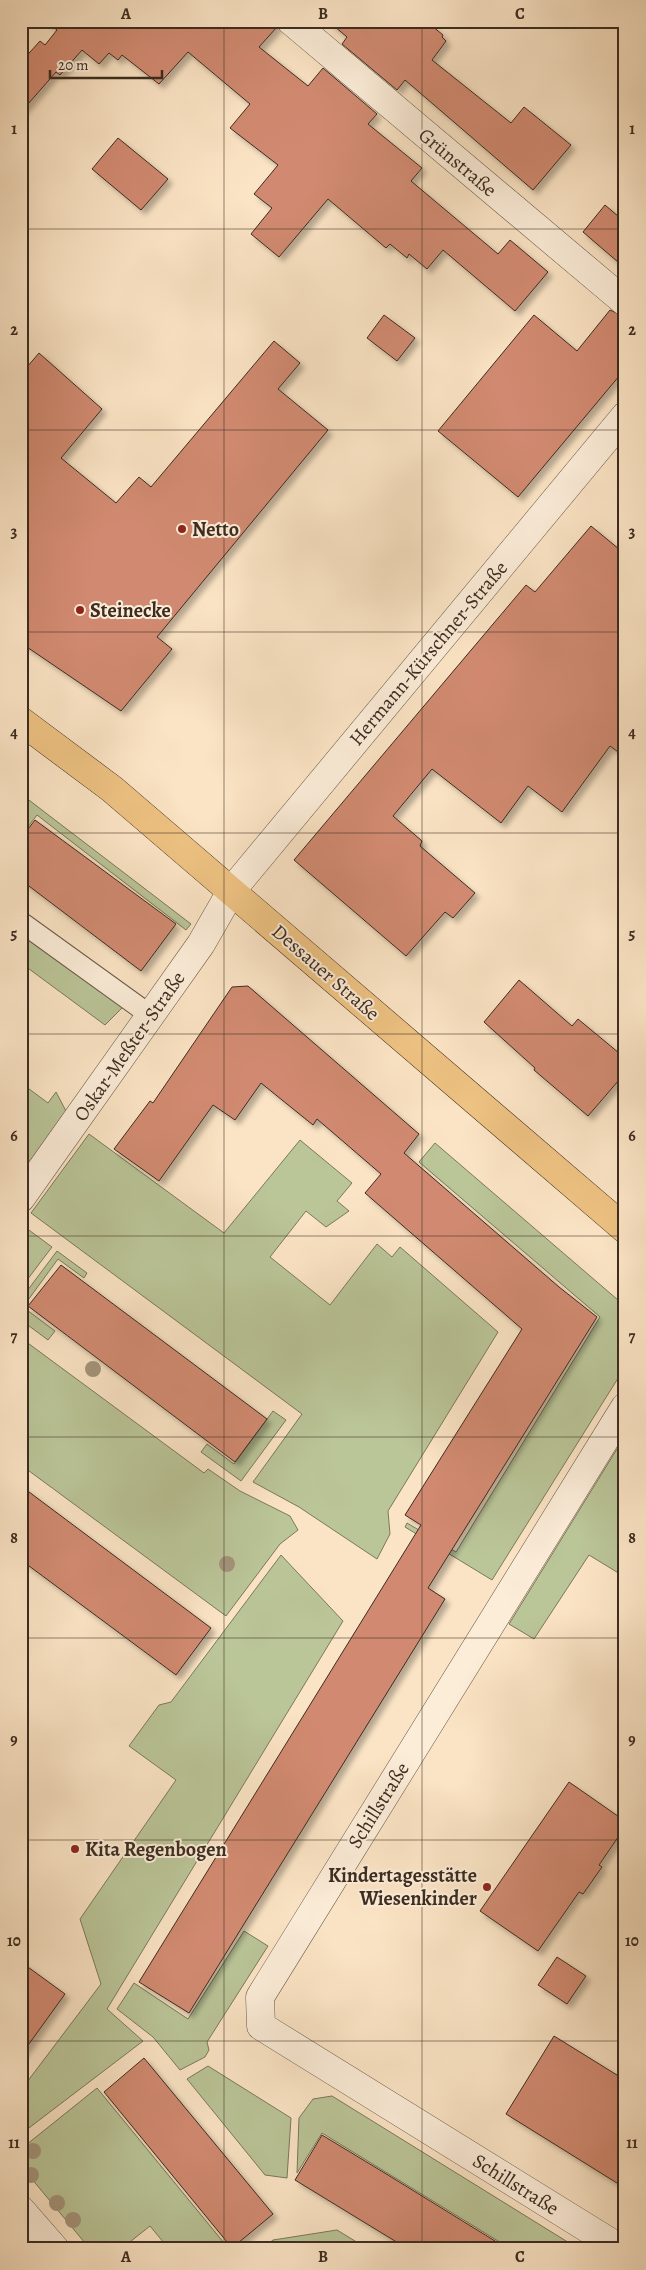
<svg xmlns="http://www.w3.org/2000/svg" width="646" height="2270" font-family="Alegreya,serif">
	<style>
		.green { fill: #bac598; stroke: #7b785c }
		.building { fill: #d18a71; stroke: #3c2c20; filter: url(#shadow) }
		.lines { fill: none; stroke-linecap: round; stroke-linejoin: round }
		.lane-casing { stroke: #6c5a49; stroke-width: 22 }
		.street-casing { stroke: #6c5a49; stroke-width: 29 }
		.primary-casing { stroke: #3c2c20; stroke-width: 29 }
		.lane { stroke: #fcedd9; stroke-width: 20 }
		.street { stroke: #fcedd9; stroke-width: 28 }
		.primary { stroke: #eec282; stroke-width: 28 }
		.tree { fill: #a4947b }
		.grid { fill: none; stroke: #3c2c20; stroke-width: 1; stroke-opacity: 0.55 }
		.poi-dot { fill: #8f2418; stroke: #fcedd9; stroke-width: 2 }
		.labels { text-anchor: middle; stroke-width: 4; stroke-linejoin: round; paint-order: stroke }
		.street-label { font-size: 20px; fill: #3c2c20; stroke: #fcedd9 }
		.poi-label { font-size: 20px; font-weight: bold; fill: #3c2c20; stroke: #fcedd9; text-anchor: start }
		.neatline { fill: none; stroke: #3c2c20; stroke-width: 2 }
		.grid-label { font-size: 16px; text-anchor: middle; font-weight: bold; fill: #3c2c20 }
	</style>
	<defs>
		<filter id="shadow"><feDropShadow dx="4.5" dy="4.5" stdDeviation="2.5" flood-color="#0004"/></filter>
	</defs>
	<rect width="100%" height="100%" fill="#fbe4c5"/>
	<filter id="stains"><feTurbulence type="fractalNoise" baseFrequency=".004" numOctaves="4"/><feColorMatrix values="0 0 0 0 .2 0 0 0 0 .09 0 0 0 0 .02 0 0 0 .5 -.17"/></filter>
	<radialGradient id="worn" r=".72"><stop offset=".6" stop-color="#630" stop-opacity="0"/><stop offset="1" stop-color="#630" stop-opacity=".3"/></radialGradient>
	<!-- green -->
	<g class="green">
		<polygon points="21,794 191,924 186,930 37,815 21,836"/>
		<polygon points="21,934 123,1007 105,1025 21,963"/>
		<polygon points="21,1083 48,1103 56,1092 66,1111 21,1174"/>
		<polygon points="89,1134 224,1233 300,1140 352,1183 337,1201 349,1211 326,1227 306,1211 270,1257 330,1305 377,1244 392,1257 400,1247 498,1332 388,1511 390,1534 377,1559 299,1507 253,1482 302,1414 31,1213"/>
		<polygon points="435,1143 625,1306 625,1367 492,1580 405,1527 407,1523 456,1552 600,1317 419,1162"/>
		<polygon points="22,1225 52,1247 21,1288 21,1227"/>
		<polygon points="57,1251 87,1273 84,1278 58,1259 23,1307 55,1331 48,1340 21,1320 21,1299"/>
		<polygon points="21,1338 204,1473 208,1469 240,1491 290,1516 298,1530 280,1544 226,1616 21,1465"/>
		<polygon points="273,1411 286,1420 241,1481 201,1452 207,1444 234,1464"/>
		<polygon points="625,1436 625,1577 589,1555 534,1639 509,1624"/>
		<polygon points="281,1555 343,1621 107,2009 143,2041 21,2134 21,2090 101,1984 80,1919 176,1780 129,1746 159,1705 171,1702"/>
		<polygon points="244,1931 268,1946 207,2042 209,2050 205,2057 180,2070 153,2037 117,2009 134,1983 188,2019"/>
		<polygon points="208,2066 291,2118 287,2178 265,2175 187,2079"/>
		<polygon points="97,2088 229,2249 169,2249 150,2226 121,2249 90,2249 21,2166 21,2149"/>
		<polygon points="332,2096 579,2249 511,2249 322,2133 297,2173 299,2118 313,2099"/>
		<polygon points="337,2230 368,2249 262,2249 273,2240"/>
	</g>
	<!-- building -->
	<g class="building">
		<polygon points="46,21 276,21 277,27 259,47 308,86 323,68 377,114 368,124 422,168 411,181 498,254 510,240 548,272 515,311 443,250 427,269 409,254 407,258 390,244 386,248 328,199 279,257 251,234 272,208 254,194 278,165 230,128 250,104 188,52 159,84 122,55 118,60 109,53 99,64 82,50 60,75 56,72 21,112 21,62 40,41 45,45 57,30"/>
		<polygon points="328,21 426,21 443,35 442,37 446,41 432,60 511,123 524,107 571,145 533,190 405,80 397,90 342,44 347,37"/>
		<polygon points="118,138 168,179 141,210 92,169"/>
		<polygon points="605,205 625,222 625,268 583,232"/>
		<polygon points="610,310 625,317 625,369 518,497 438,431 534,315 577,351"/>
		<polygon points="384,315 415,338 397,361 367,338"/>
		<polygon points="274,341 300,363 278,389 328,430 157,637 172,649 121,711 21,643 21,374 39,353 102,409 61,458 116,503 139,477 151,487"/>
		<polygon points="591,526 625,554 625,757 610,746 562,812 528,786 501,823 432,769 393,816 422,841 420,846 475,893 453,918 445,912 406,956 294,860 526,585 535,592"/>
		<polygon points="35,820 176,924 141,971 21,880 21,838"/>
		<polygon points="519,980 572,1026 578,1019 625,1058 625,1073 588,1116 534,1070 535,1068 484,1022"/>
		<polygon points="248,986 419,1134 404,1153 559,1287 597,1317 428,1588 445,1599 189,2013 139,1982 421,1525 405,1515 522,1329 365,1193 381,1174 317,1119 313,1125 261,1083 235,1120 213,1105 159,1181 114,1149 150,1101 153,1103 232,987"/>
		<polygon points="61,1265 267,1419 235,1462 28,1306"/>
		<polygon points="21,1486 211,1628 176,1675 21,1560"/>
		<polygon points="569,1782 625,1821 625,1827 599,1865 602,1867 583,1894 579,1892 538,1951 480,1911"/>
		<polygon points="557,1957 586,1976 567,2004 538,1985"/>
		<polygon points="21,1962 65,1994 21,2055"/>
		<polygon points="554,2036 625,2080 625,2188 506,2114"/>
		<polygon points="144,2058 273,2214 232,2248 104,2092"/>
		<polygon points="322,2135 388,2175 508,2249 408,2249 295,2180"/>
	</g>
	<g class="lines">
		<defs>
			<polyline id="lane" points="21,922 150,1015"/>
			<g id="street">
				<polyline points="291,21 625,302"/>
				<polyline points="21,1198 201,944 232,890 625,416"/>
				<polyline points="21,2210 55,2249"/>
				<polyline points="621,2249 261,2026 260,1997 625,1407"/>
			</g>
			<polyline id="primary" points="21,721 112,789 625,1229"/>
		</defs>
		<!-- lane casing -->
		<use href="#lane" class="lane-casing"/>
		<!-- street casing -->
		<use href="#street" class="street-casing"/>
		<!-- primary casing -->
		<use href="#primary" class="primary-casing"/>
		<!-- lane -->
		<use href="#lane" class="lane"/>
		<!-- street -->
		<use href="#street" class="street"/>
		<!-- primary -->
		<use href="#primary" class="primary"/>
	</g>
	<!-- trees -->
	<g class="tree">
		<circle cx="93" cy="1369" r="8"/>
		<circle cx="227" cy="1564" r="8"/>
		<circle cx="33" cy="2151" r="8"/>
		<circle cx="31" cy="2175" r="8"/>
		<circle cx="57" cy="2203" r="8"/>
		<circle cx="73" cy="2220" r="8"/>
	</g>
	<!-- grid -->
	<path class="grid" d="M224 21V2249M422 21V2249M21 229H625M21 430H625M21 632H625M21 833H625M21 1034H625M21 1236H625M21 1437H625M21 1638H625M21 1840H625M21 2041H625"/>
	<!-- markers -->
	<g class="poi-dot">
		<circle cx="182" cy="529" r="5"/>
		<circle cx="80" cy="610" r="5"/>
		<circle cx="75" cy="1849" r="5"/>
		<circle cx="487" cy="1887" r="5"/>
	</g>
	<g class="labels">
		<!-- street labels -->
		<g class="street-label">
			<text transform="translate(458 162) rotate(40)" y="7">Grünstraße</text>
			<text transform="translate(428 653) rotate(-50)" y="7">Hermann-Kürschner-Straße</text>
			<text transform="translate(326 972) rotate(41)" y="7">Dessauer Straße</text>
			<text transform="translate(129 1046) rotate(-55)" y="7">Oskar-Meßter-Straße</text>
			<text transform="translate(378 1805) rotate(-58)" y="7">Schillstraße</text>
			<text transform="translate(516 2184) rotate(32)" y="7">Schillstraße</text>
		</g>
		<!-- poi labels -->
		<g class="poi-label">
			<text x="192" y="536">Netto</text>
			<text x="90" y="617">Steinecke</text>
			<text x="85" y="1856">Kita Regenbogen</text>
			<text x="477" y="1882" text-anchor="end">Kindertagesstätte<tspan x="477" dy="23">Wiesenkinder</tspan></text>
		</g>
	</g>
	<!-- margin -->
	<rect width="646" height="2270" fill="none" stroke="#fbe4c5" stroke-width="55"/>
	<!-- scale -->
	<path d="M50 70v8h112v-8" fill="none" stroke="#3c2c20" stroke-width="2.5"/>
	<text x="58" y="70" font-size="15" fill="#3c2c20" stroke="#fcedd9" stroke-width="4" paint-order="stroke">20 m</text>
	<rect x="28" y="28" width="590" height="2214" class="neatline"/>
	<g class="grid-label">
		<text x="126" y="19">A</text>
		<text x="323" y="19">B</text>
		<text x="520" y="19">C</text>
		<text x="14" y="134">1</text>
		<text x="632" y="134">1</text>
		<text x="14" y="335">2</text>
		<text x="632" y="335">2</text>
		<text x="14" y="537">3</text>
		<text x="632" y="537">3</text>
		<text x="14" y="738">4</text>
		<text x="632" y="738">4</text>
		<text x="14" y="939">5</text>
		<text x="632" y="939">5</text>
		<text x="14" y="1141">6</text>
		<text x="632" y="1141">6</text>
		<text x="14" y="1342">7</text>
		<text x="632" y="1342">7</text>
		<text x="14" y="1543">8</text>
		<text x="632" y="1543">8</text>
		<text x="14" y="1745">9</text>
		<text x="632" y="1745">9</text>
		<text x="14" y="1946">10</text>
		<text x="632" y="1946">10</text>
		<text x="14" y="2148">11</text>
		<text x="632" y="2148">11</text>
		<text x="126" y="2262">A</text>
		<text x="323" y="2262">B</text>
		<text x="520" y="2262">C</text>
	</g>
	<rect width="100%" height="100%" filter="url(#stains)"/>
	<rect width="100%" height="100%" fill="url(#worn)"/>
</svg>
